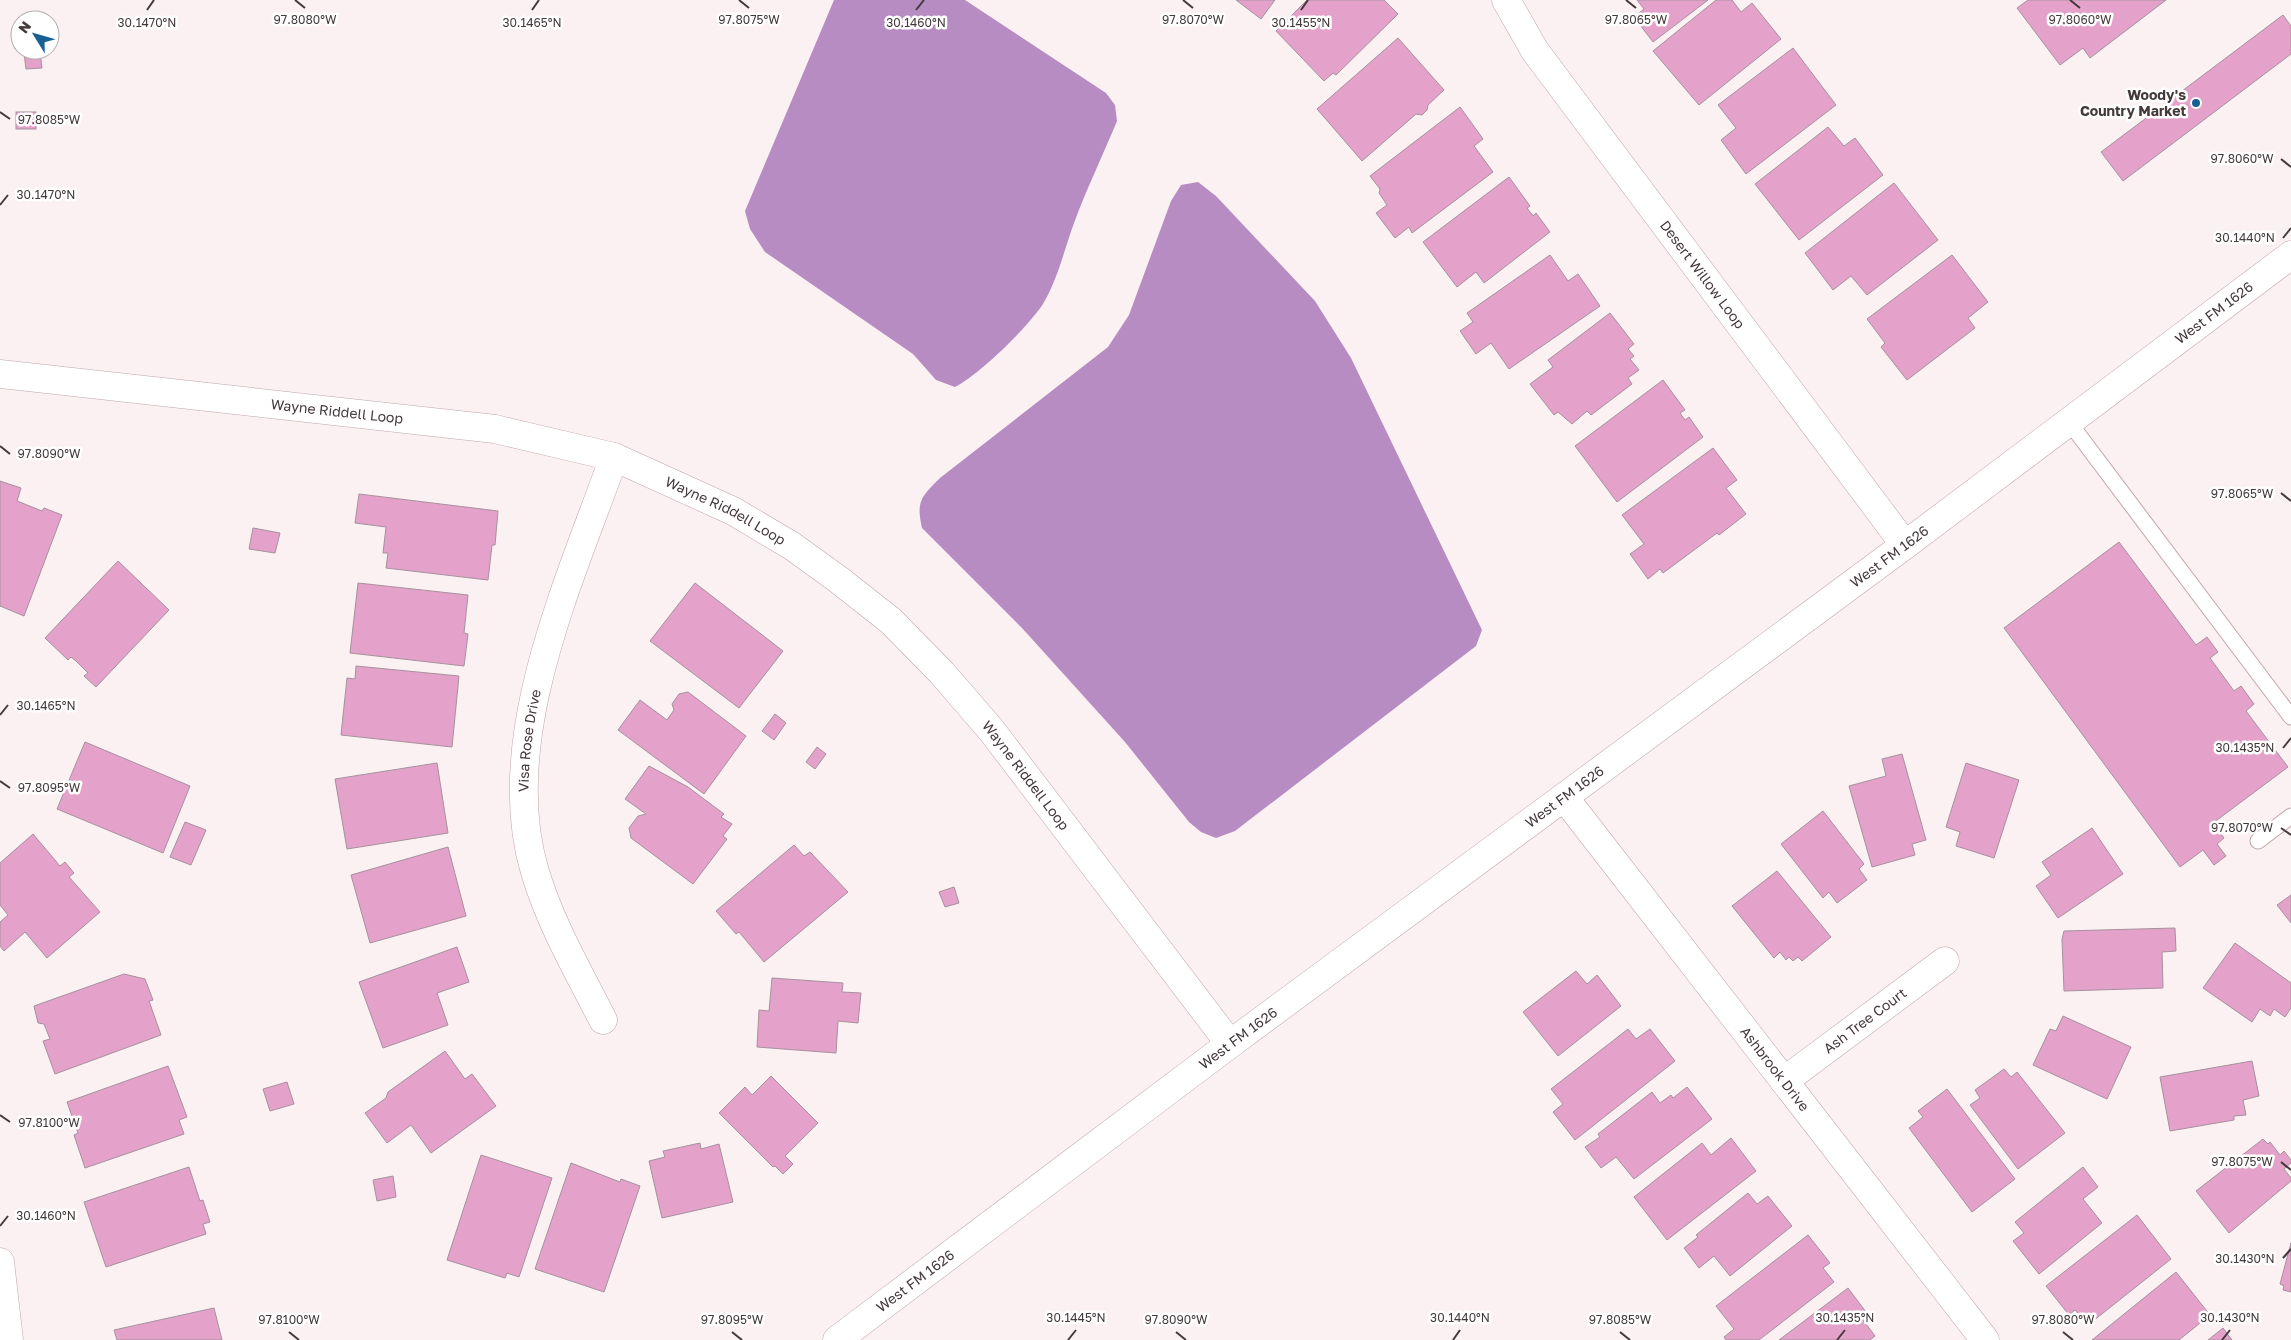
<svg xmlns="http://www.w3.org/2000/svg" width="2291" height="1340" font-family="'Golos Text',sans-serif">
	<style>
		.water { fill: #b78cc3 }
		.building { fill: #e4a2ca; stroke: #a6919d }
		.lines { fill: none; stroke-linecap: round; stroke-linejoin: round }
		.lane-casing { stroke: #c0a6aa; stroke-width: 17 }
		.street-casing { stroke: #c0a6aa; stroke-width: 29 }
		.secondary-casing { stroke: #c0a6aa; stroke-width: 29 }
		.lane { stroke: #fff; stroke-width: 15 }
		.street { stroke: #fff; stroke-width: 28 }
		.secondary { stroke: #fff; stroke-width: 28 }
		.ticks { fill: none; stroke: #44393b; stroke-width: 2 }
		.poi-dot { fill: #186195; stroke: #fff; stroke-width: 2 }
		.labels { text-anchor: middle; stroke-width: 5; stroke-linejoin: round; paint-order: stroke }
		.poi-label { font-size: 14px; font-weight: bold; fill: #44393b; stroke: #fff; text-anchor: end }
		.street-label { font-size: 14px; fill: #44393b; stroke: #fff }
		.ticks-label { font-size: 12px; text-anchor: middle; fill: #44393b; stroke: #fff; stroke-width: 5; stroke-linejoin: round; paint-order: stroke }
	</style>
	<rect width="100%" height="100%" fill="#fbf0f2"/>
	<!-- water -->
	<g class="water">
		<path d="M834 0H965L1106 93 1115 105 1117 121C1103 155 1087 188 1074 223 1064 250 1058 279 1043 304 1027 328 980 374 955 387L936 380 913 354 765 252 750 229 745 211Z"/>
		<path d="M1198 182 1216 196 1315 301 1351 358 1482 630 1476 646 1235 831 1216 838 1201 832 1189 822 1125 742 1022 628 922 528C916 501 921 497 940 478L1108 347 1129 315 1171 201 1181 185Z"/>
	</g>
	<!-- building -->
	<g class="building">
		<polygon points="1236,0 1275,0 1261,19"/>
		<polygon points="1307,0 1384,0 1398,14 1336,75 1333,73 1324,81 1276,31"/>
		<polygon points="1637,0 1708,0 1653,42 1634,17 1644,9"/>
		<polygon points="1716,0 1732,0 1741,12 1752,3 1781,39 1699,105 1653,51"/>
		<polygon points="2028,0 2166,0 2090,58 2083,48 2060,65 2017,8"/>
		<polygon points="2283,15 2291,26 2291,54 2123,181 2101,152"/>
		<polygon points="1398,38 1444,90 1428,105 1427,110 1422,115 1416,114 1362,161 1317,109"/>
		<polygon points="1793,48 1836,105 1746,174 1721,140 1736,128 1718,105"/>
		<polygon points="40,52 42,68 26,69 24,53"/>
		<polygon points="1460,107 1483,139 1474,146 1493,172 1412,233 1409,227 1395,238 1376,213 1387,205 1379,193 1380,189 1370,176"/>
		<rect x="16" y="112" width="20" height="17"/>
		<polygon points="1828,127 1844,146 1855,138 1883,175 1799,240 1755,184"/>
		<polygon points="1509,177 1530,206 1527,208 1533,216 1536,213 1550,232 1484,283 1476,272 1457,287 1423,242"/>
		<polygon points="1894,183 1938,240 1867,295 1851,276 1833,290 1805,253"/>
		<polygon points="1550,255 1568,281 1578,274 1600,306 1509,369 1491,343 1476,354 1460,331 1473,322 1467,313"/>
		<polygon points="1952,255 1988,302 1968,318 1975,328 1907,380 1881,347 1885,343 1867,319"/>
		<polygon points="1610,313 1634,344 1628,349 1634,356 1630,359 1639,370 1628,378 1632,384 1591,415 1587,411 1572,424 1558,412 1554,415 1530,384 1553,367 1548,360"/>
		<polygon points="1663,380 1685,410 1680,413 1685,420 1689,417 1703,437 1617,502 1575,446"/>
		<polygon points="1713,448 1737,480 1726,488 1746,514 1719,535 1717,533 1663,573 1660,569 1648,579 1630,554 1644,544 1622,515"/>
		<polygon points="0,481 21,488 17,501 42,511 44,508 62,515 24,616 0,606"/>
		<polygon points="359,494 498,511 495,545 492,545 488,580 386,568 388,553 383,553 386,527 355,523"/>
		<polygon points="253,528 280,533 275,553 249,549"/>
		<polygon points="2119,542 2196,645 2207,637 2218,652 2210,658 2234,691 2241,686 2254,704 2246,711 2288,767 2213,823 2224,838 2217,844 2226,856 2214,865 2203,850 2180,867 2004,628"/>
		<polygon points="118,561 169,610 96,687 84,676 88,673 77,662 71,657 68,660 45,638"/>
		<polygon points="358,583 468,595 464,633 468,634 464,666 350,653"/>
		<polygon points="695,583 783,651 739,708 650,641"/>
		<polygon points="356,666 459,676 452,747 341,735 347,678 355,679"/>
		<polygon points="688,692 746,736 704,794 618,730 640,700 667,720 674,710 672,704 679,694"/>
		<polygon points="775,714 786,723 774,740 762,731"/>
		<polygon points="85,742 190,786 163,853 57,809"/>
		<polygon points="817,747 826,754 815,769 806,762"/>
		<polygon points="1902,754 1926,840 1912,844 1915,855 1872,867 1849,786 1886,776 1882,759"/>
		<polygon points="437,763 448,833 347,849 335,779"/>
		<polygon points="1966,763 2019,780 1994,858 1956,846 1960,832 1946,827"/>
		<polygon points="649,766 688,787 724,814 721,817 732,824 723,836 727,839 693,884 631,838 629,828 638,816 646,814 625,799"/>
		<polygon points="1823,811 1864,864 1859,869 1867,880 1837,903 1829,892 1823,898 1781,844"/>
		<polygon points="185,822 206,830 191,865 170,857"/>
		<polygon points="2092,828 2123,874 2058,918 2036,886 2051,875 2042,862"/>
		<polygon points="33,834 60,866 65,862 74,873 69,877 100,912 47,958 25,932 4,951 0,946 0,922 8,915 0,905 0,863"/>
		<polygon points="794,845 804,856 810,852 848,892 764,962 739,932 736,934 716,911"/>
		<polygon points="448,847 466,916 370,943 351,875"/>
		<polygon points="1777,871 1831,937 1802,961 1798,957 1793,961 1789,957 1786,960 1780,952 1774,958 1732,906"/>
		<polygon points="954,887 959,903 945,907 939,892"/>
		<polygon points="2291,895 2291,923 2277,905"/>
		<polygon points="2175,928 2176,951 2162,952 2163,988 2064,991 2062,939 2064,931"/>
		<polygon points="2235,943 2291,983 2291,1008 2285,1017 2274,1009 2270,1016 2260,1009 2252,1022 2203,988"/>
		<polygon points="457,947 469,982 437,993 448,1025 383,1048 359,982"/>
		<polygon points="1576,971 1587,984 1597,975 1621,1006 1558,1056 1523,1012"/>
		<polygon points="124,974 145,979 153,1000 149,1001 161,1035 55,1074 43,1041 50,1039 44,1024 38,1023 34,1006"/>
		<polygon points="772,978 843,983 842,992 861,993 858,1023 838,1021 836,1053 757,1047 759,1010 769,1011"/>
		<polygon points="2063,1016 2131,1047 2107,1099 2033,1065 2050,1029 2056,1031"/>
		<polygon points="1628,1029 1636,1039 1650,1029 1675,1061 1575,1140 1553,1112 1563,1104 1551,1089"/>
		<polygon points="445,1051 465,1079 472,1074 496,1106 431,1153 411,1125 387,1143 365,1113 386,1098 388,1092"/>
		<polygon points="2252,1061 2259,1096 2243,1100 2246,1115 2234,1116 2234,1120 2170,1131 2160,1077"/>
		<polygon points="168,1066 187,1117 179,1120 184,1134 85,1168 74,1135 78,1133 67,1102"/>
		<polygon points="2004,1069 2011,1077 2017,1072 2065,1133 2018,1169 1970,1105 1980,1098 1975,1090"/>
		<polygon points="771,1076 818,1123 785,1156 793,1164 783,1174 775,1166 773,1167 719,1113 745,1087 752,1095"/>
		<polygon points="287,1082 294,1104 270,1111 263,1089"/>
		<polygon points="1687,1087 1712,1119 1634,1179 1616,1157 1601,1168 1585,1147 1600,1137 1598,1134 1652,1092 1660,1103 1671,1095 1673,1098"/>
		<polygon points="1947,1089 2015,1179 1972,1212 1909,1128 1923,1117 1918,1111"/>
		<polygon points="1731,1138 1756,1171 1667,1240 1634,1197 1702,1143 1711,1155"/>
		<polygon points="2263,1139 2268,1144 2270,1142 2280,1155 2284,1151 2291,1160 2291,1163 2284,1169 2291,1178 2291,1181 2229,1233 2196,1191"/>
		<polygon points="700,1143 701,1149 719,1144 733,1202 662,1218 649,1161 665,1157 663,1151"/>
		<polygon points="481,1155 552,1178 519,1277 507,1273 505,1278 447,1260"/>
		<polygon points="571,1163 620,1182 621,1179 640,1186 604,1292 535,1269"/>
		<polygon points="189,1167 200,1201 203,1200 210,1222 203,1224 206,1234 106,1267 84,1202"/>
		<polygon points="2083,1167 2098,1187 2083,1199 2102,1223 2039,1274 2013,1241 2024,1233 2015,1222"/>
		<polygon points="393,1176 396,1197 377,1201 373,1180"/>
		<polygon points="1748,1193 1757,1204 1768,1196 1792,1226 1730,1276 1714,1256 1699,1268 1684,1248 1698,1237 1696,1235"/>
		<polygon points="2137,1215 2171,1259 2088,1325 2075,1310 2069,1315 2046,1286"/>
		<polygon points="1808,1235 1830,1263 1823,1268 1834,1282 1759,1340 1726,1340 1724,1337 1734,1329 1716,1306"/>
		<polygon points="2291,1243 2291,1292 2283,1290 2284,1286 2280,1284"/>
		<polygon points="2176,1272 2210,1315 2179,1340 2092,1340"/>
		<polygon points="1848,1288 1869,1316 1863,1320 1875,1336 1870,1340 1779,1340"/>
		<polygon points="214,1308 222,1340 117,1340 114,1330"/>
		<polygon points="2223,1328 2232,1340 2208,1340"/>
	</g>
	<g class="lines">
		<defs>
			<g id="lane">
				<polyline points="2069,422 2291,717"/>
				<polyline points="2258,841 2291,816"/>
			</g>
			<g id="street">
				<path id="s1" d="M1506 0 1535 51 1905 545"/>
				<path id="s2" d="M0 374 495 429 614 457 733 511 792 546 839 580 891 621 942 673 992 731 1230 1044"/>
				<path id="s3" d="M1564 797 1985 1340"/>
				<path id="s4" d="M603 1020C578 971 551 925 535 872 495 740 570 581 614 457"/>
				<path id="s5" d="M1784 1081 1945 961"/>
				<polyline points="0,1262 9,1340"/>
			</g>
			<g id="secondary">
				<path id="s6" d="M837 1340 1230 1044 1905 545 2291 255"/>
			</g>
		</defs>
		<!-- lane casing -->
		<use href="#lane" class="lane-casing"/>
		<!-- street casing -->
		<use href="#street" class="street-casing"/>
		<!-- secondary casing -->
		<use href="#secondary" class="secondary-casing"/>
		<!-- lane -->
		<use href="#lane" class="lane"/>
		<!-- street -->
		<use href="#street" class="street"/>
		<!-- secondary -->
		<use href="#secondary" class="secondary"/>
	</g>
	<!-- ticks -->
	<path class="ticks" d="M295 0 305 8M739 0 749 8M1183 0 1193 8M1626 0 1636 8M2070 0 2080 8M147 10 154 0M532 10 539 0M916 10 924 0M1301 10 1308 0M0 112 10 119M2281 159 2291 167M0 205 8 195M2283 238 2291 228M0 446 10 454M2281 493 2291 501M0 715 8 705M2283 748 2291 738M0 781 10 788M2281 828 2291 835M0 1115 10 1122M2281 1162 2291 1170M0 1226 8 1216M2283 1258 2291 1249M289 1332 299 1340M732 1332 742 1340M1176 1332 1186 1340M1620 1332 1630 1340M2063 1332 2073 1340M1068 1340 1076 1330M1453 1340 1460 1330M1837 1340 1845 1330M2222 1340 2230 1330"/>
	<!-- markers -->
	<circle class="poi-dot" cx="2196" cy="103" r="5"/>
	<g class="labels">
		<!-- poi labels -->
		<g class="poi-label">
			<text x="2186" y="100">Woody's<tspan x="2186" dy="16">Country Market</tspan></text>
		</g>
		<!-- street labels -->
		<g class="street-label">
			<text dy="5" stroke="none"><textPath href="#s1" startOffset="338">Desert Willow Loop</textPath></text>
			<text dy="5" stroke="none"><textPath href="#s6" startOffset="1718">West FM 1626</textPath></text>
			<text dy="5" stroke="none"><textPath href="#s2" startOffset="339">Wayne Riddell Loop</textPath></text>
			<text dy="5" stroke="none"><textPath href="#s2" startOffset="744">Wayne Riddell Loop</textPath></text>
			<text dy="5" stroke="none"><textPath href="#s6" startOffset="1312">West FM 1626</textPath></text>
			<text dy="5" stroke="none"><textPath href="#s4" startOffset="296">Visa Rose Drive</textPath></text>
			<text dy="5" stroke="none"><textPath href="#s2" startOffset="1149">Wayne Riddell Loop</textPath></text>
			<text dy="5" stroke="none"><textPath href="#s6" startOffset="908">West FM 1626</textPath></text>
			<text dy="5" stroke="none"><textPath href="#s5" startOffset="101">Ash Tree Court</textPath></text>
			<text dy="5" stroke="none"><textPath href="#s6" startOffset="502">West FM 1626</textPath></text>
			<text dy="5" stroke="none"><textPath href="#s3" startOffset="344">Ashbrook Drive</textPath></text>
			<text dy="5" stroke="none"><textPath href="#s6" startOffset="98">West FM 1626</textPath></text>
		</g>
	</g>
	<g class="ticks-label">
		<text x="305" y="24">97.8080°W</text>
		<text x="749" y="24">97.8075°W</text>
		<text x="1193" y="24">97.8070°W</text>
		<text x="1636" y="24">97.8065°W</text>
		<text x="2080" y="24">97.8060°W</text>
		<text x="147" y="27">30.1470°N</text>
		<text x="532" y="27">30.1465°N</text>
		<text x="916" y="27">30.1460°N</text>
		<text x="1301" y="27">30.1455°N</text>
		<text x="49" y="124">97.8085°W</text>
		<text x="2242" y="163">97.8060°W</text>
		<text x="46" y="199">30.1470°N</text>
		<text x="2245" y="242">30.1440°N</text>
		<text x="49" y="458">97.8090°W</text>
		<text x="2242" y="498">97.8065°W</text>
		<text x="46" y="710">30.1465°N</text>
		<text x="2245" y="752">30.1435°N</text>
		<text x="49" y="792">97.8095°W</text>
		<text x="2242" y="832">97.8070°W</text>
		<text x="49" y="1127">97.8100°W</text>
		<text x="2242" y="1166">97.8075°W</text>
		<text x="46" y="1220">30.1460°N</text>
		<text x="2245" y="1263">30.1430°N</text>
		<text x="1076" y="1322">30.1445°N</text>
		<text x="1460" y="1322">30.1440°N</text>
		<text x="1845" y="1322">30.1435°N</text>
		<text x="2230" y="1322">30.1430°N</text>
		<text x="289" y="1324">97.8100°W</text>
		<text x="732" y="1324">97.8095°W</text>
		<text x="1176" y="1324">97.8090°W</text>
		<text x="1620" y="1324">97.8085°W</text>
		<text x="2063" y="1324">97.8080°W</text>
	</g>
	<!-- north arrow -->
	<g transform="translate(35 35) rotate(307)"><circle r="24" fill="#ffffff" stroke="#b4b0b1"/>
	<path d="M0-4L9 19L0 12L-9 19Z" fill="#186195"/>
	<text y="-8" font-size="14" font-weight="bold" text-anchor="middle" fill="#44393b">N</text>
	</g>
</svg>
